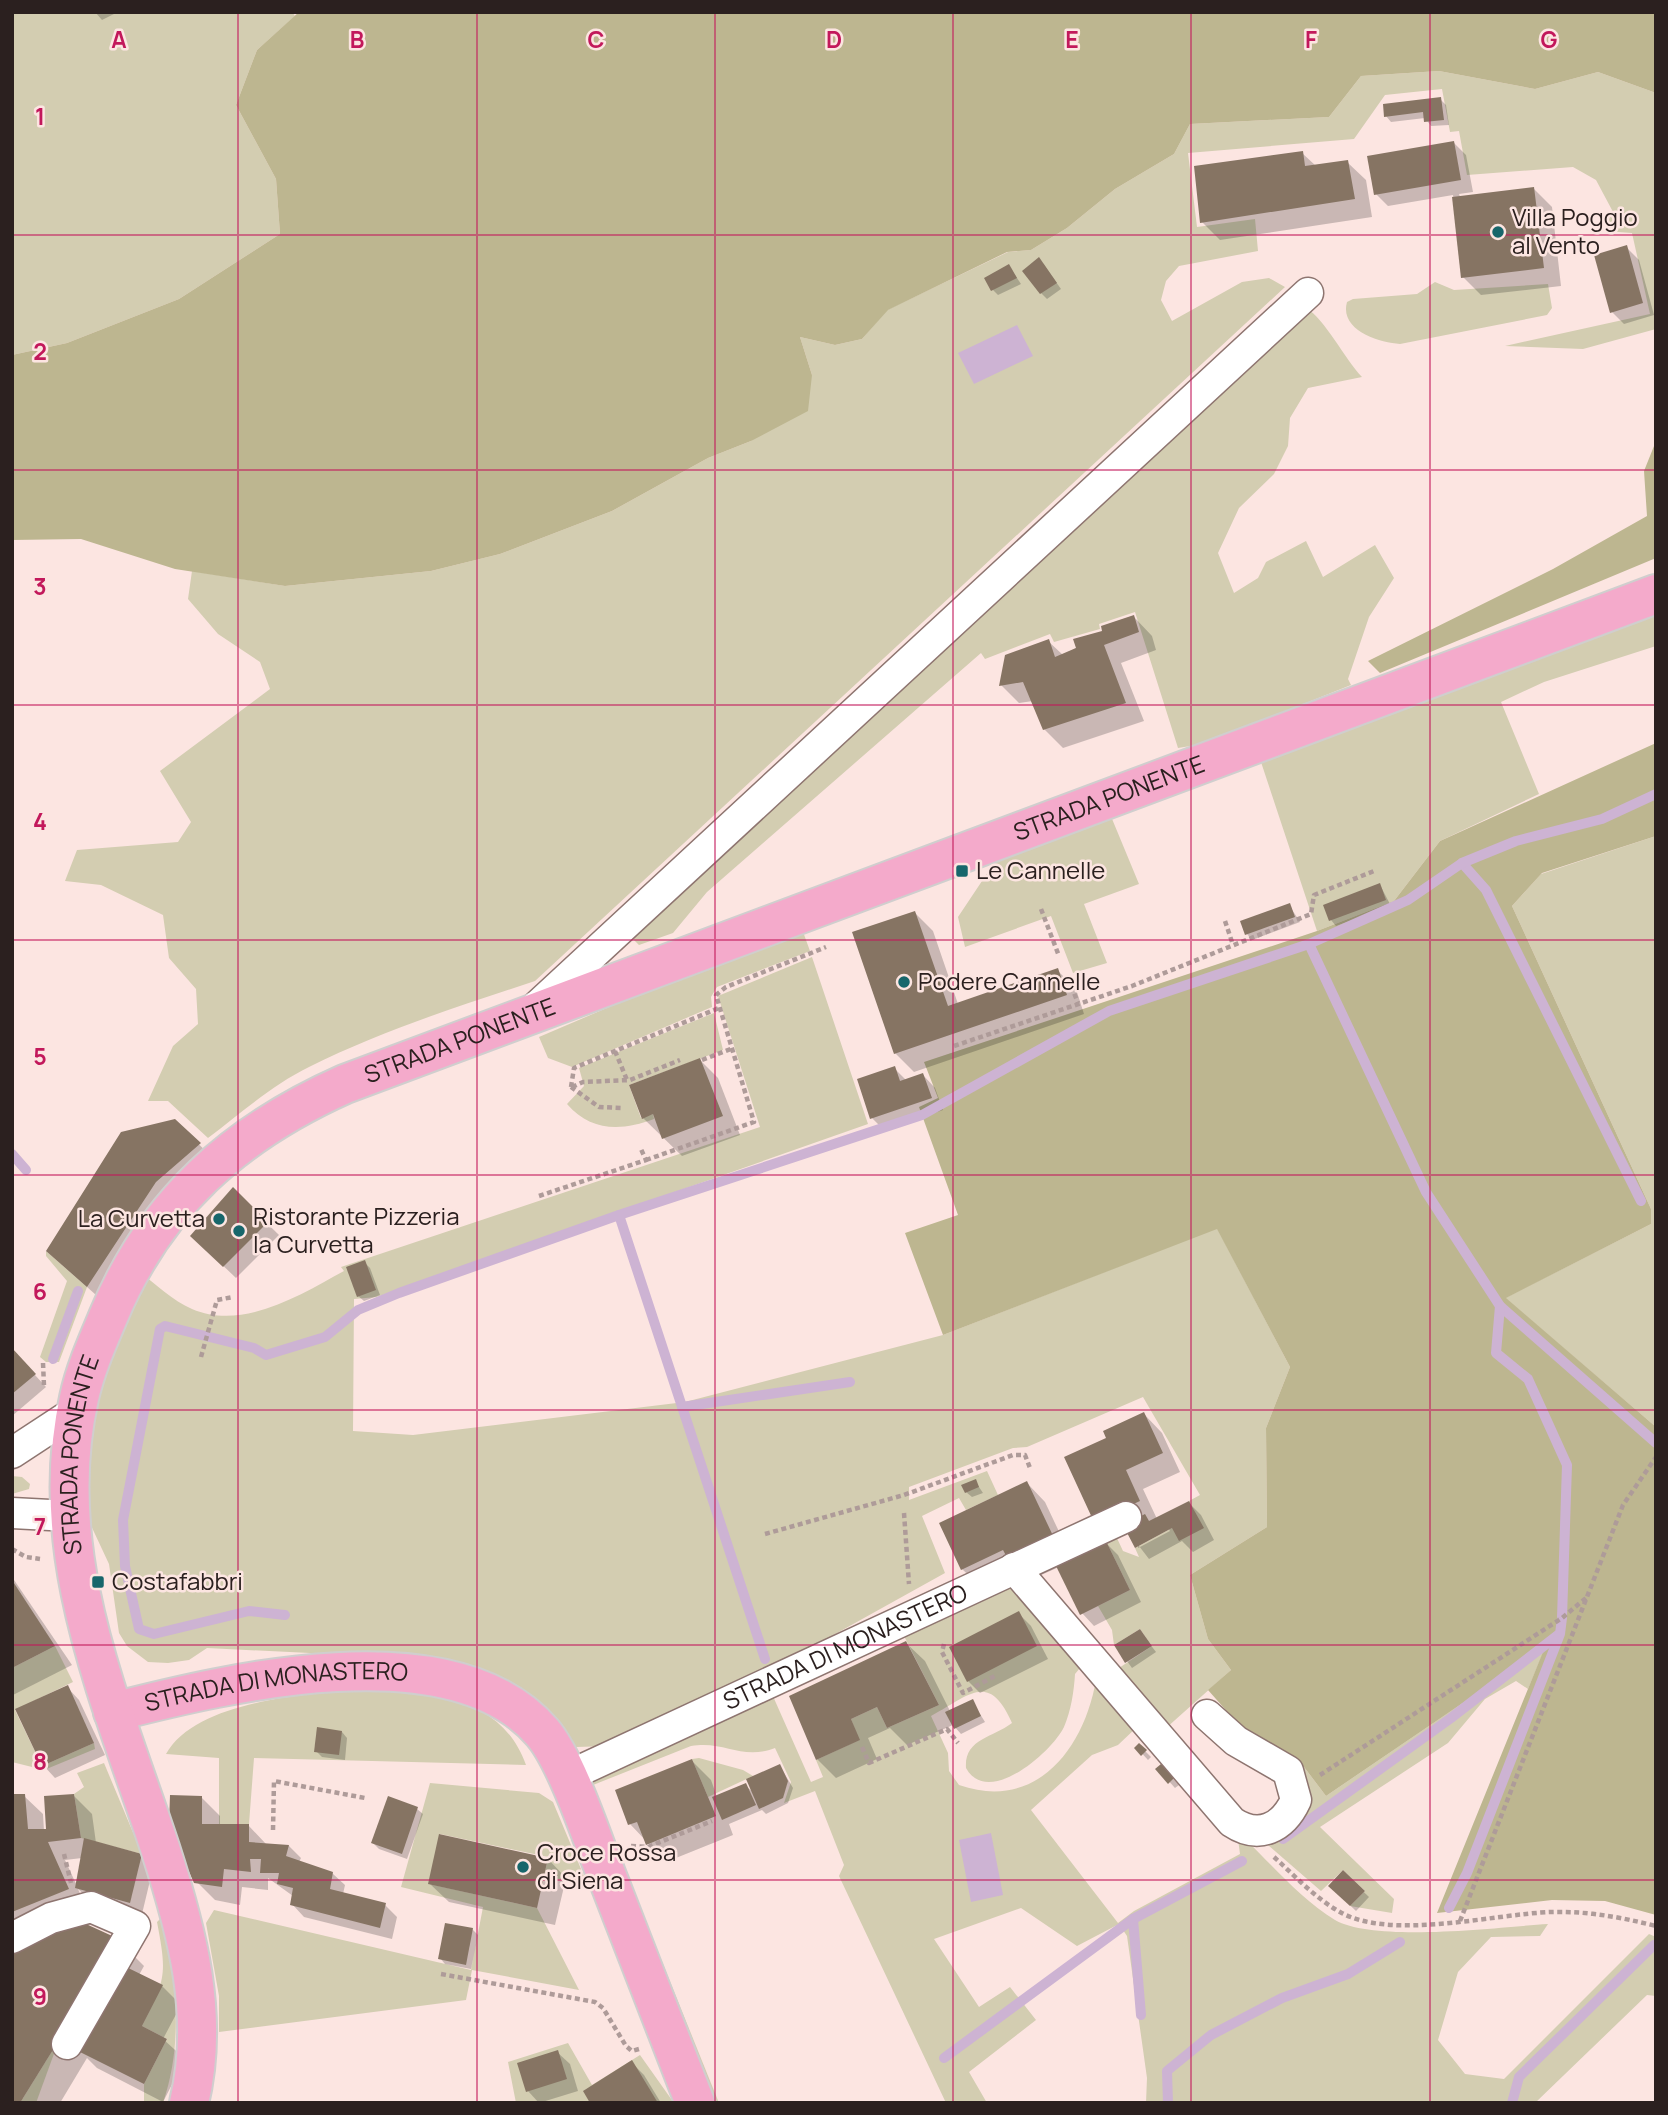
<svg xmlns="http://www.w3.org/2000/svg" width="1668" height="2115" font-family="Manrope,sans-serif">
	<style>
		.green { fill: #d3cdb1 }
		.forest { fill: #bdb690 }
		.water { fill: #cdb3d3 }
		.shadow { fill: #0003; fill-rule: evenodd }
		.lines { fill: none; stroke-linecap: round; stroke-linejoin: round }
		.stream { stroke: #cdb3d3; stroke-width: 10 }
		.building { fill: #867463 }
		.minor-casing { stroke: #8e7570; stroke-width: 33 }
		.major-casing { stroke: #d0cece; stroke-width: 42 }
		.path { stroke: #ae9b99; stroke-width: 4.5; stroke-dasharray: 5 3.5; stroke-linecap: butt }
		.minor { stroke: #fff; stroke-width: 30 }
		.major { stroke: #f4aacb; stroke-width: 38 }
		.grid { fill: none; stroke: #c2185b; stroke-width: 2; stroke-opacity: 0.55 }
		.poi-dot { fill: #17666b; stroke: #fce5e1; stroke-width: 2.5 }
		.labels { text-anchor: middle; stroke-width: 5; stroke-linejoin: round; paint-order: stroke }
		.poi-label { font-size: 24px; fill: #2b201f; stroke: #fce5e1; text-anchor: start }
		.street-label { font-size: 24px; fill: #2b201f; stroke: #fce5e1 }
		.grid-label { font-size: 23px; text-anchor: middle; font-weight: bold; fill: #c2185b; stroke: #fce5e1; stroke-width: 5; stroke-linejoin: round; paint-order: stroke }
	</style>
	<rect width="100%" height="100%" fill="#fce5e1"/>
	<!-- green -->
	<g class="green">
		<polygon points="12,12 292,12 295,16 257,50 236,105 276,179 280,234 179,299 67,343 12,355"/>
		<path d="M1439 71 1535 89 1598 72 1656 93V329L1583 349 1505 346 1650 314 1632 233 1605 231 1612 210 1596 180 1573 167 1467 175 1459 131 1450 132 1442 89 1385 95 1354 139 1188 153 1197 227 1255 219 1258 251 1179 266 1166 281 1161 300 1172 321 1242 282 1269 278 1285 287 535 981C459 1006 381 1031 309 1067 272 1085 240 1114 208 1138L168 1101H148L173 1046 198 1024 196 989 169 958 163 915 101 885 65 881 77 850 178 842 191 822 160 771 270 689 260 662 218 634 188 599 192 571 285 586 431 571 500 554 612 511 708 458 751 441 812 375 800 337 835 345 862 339 887 310 1008 252 1031 250 1067 228 1115 189 1174 154 1190 124 1329 117 1361 76Z"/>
		<path d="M1435 282 1454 290 1548 284 1552 308 1547 315 1400 344C1379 343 1339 330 1347 302L1353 299 1417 294Z"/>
		<path d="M1306 308C1325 319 1344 358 1362 377L1308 388 1290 418 1288 446 1274 474 1239 508 1218 553 1234 593 1258 578 1266 562 1306 541 1323 577 1375 545 1394 578 1369 617 1348 679 1351 685 1203 744 1178 748 1135 612 1099 624 1100 629 1054 642 1050 634 985 659 981 653 707 892 673 933 639 945 633 939Z"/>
		<polygon points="1656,615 1656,646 1544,682 1501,702 1539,794 1440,841 1394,901 1317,931 1260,759"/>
		<polygon points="1110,814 1139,884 1084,904 1107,963 1073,973 1051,916 965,947 958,917 1000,854"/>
		<polygon points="1656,836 1656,1427 1505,1298 1651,1224 1651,1209 1512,906 1541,874"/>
		<polygon points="802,929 810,951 717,987 711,997 712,1007 572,1067 548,1058 539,1037 705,966"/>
		<path d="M812 957 868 1124 377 1297 354 1299 353 1431 413 1435 685 1402 943 1335 1217 1228 1290 1367 1266 1428 1267 1527 1190 1575 1208 1639 1231 1670 1165 1729 1113 1672 1152 1646 1140 1629 1114 1645 1112 1630 1098 1606 1130 1590 1106 1541 1116 1536 1123 1551 1139 1557 1135 1548 1172 1528H1203L1189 1501 1200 1495 1143 1397 1027 1447 1013 1448 909 1487V1500L987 1471 998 1495 966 1510 959 1498 922 1516 945 1573 774 1668 610 1746 576 1747 564 1733 371 1656 207 1648 189 1660 168 1663 148 1662 127 1646 119 1633 109 1564 87 1517 91 1417 139 1272C155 1283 173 1301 192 1309 243 1331 300 1295 344 1271L341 1267 760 1127 718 996Z"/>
		<path d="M714 1013 723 1050 629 1085 641 1118 653 1114 654 1119C622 1131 591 1132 567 1104L584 1086 579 1068Z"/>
		<polygon points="46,1251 87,1287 59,1362 46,1362 40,1357 67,1281 46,1256"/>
		<polygon points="12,1476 22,1477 30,1484 29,1489 12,1494"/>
		<path d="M999 1586H1016L1080 1668 1075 1674C1074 1691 1071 1711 1064 1727 1052 1752 988 1808 966 1768 964 1739 992 1738 1012 1723 989 1671 970 1695 931 1716L948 1753 949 1771 959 1785C1036 1812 1084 1749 1096 1680L1137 1727 1118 1745 1092 1755 1031 1810 1118 1923 1134 1911 1240 1854 1238 1839 1247 1841C1274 1867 1302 1900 1335 1920 1375 1943 1500 1927 1548 1924L1540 1936 1491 1937 1458 1972 1438 2040 1465 2074 1504 2079 1649 1934 1656 1937V1996L1647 1995 1535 2103H1146L1147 2078 1127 1936 1119 1924 1077 1946 1021 1908 934 1939 979 2007 1010 1987 1036 2020 969 2072 987 2103H946L839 1876 844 1865 815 1791 784 1803 791 1782 775 1748C741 1761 725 1740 691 1746L588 1787 586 1782 772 1694 811 1782 823 1777 816 1760 859 1740 851 1719 877 1707 887 1728 939 1705 902 1632Z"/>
		<polygon points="55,1646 73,1682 15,1710 42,1766 94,1743 95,1749 44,1770 12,1762 12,1668"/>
		<polygon points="1546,1646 1528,1689 1516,1681 1485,1699 1448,1743 1320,1827 1394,1899 1392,1913 1350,1906 1365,1891 1343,1870 1321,1891 1261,1839 1301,1763 1326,1796"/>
		<path d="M366 1690C430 1693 501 1695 526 1765L254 1758 249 1824H219V1758L166 1754C196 1700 310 1693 366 1690Z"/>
		<polygon points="699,1758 743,1770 753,1776 708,1797 692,1759"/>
		<polygon points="104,1763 142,1854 81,1838 74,1794 84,1787 77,1773"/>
		<polygon points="430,1783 539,1793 553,1802 586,1881 544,1878 548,1857 440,1834 429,1884 537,1908 579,1990 472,1970 466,2000 219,2032 219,1996 206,1923 214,1910 471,1970 483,1907 401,1887"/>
		<polygon points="621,1871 644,1917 719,2103 714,2103"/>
		<path d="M162 1917C176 1979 184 2041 163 2103H144V2084L167 2039 142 2026C166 1979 167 1974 157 1922Z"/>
		<polygon points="59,2040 36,2103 20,2103"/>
		<polygon points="568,2043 592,2085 640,2055 674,2103 516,2103 508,2062"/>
	</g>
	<!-- forest -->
	<g class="forest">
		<polygon points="299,12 1656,12 1656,93 1598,72 1535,89 1439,71 1361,76 1329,117 1190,124 1174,154 1115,189 1067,228 1031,250 1007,252 888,310 862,339 835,345 800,337 812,375 808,411 751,441 708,458 612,511 500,554 431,571 285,586 175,569 81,539 12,540 12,355 67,343 179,299 280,234 276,179 236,105 257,50"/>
		<polygon points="1656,441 1656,558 1380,673 1368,661 1553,569 1647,516 1644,471"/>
		<polygon points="1656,743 1656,836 1542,873 1512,906 1651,1209 1651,1224 1506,1298 1656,1427 1656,1915 1605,1901 1552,1900 1437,1913 1545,1647 1326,1796 1301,1763 1247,1734 1208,1690 1231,1670 1208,1639 1190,1575 1267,1527 1266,1428 1290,1367 1217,1229 943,1335 905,1233 958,1215 919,1107 938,1098 924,1062 1317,931 1394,901 1440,841"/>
	</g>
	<!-- water -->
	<g class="water">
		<polygon points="1017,325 1033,356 974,384 958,353"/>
		<polygon points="991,1833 1003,1895 971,1902 959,1840"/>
	</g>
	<!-- shadow -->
	<g class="shadow">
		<polygon points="95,12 118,12 102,20"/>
		<polygon points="1440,99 1446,105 1449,125 1431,126 1425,118 1391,122 1386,116"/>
		<polygon points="1454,143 1466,155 1473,192 1459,194 1460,197 1534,189 1552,207 1561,286 1481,295 1463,277 1453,195 1388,206 1376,194"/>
		<polygon points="1302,153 1316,166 1347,162 1366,180 1372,217 1220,240 1202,222"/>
		<polygon points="1626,247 1639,260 1654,315 1624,324 1612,312"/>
		<polygon points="1044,265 1061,289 1047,299 1041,293"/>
		<polygon points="1009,266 1021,284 998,295 993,290"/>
		<polygon points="1134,617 1152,636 1156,650 1121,663 1144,721 1063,748 1044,729 1033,701 1019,703 1001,685 1048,641 1063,655"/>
		<polygon points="1380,885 1391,906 1336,926 1331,920"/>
		<polygon points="1289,905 1300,922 1252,940 1247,934"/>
		<polygon points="915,913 933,931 958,1004 1057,970 1076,989 1084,1014 914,1072 895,1053"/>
		<polygon points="700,1060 718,1078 740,1135 682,1156 643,1118"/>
		<polygon points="894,1068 907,1081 923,1075 935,1088 943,1110 884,1130 872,1118"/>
		<polygon points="175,1121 218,1163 106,1304 67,1269"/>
		<polygon points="233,1190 279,1235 236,1278 192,1236"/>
		<polygon points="364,1262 370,1268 380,1295 364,1301 358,1296"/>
		<polygon points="12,1350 46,1387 12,1416"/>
		<path d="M1144 1414 1162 1433 1180 1472 1143 1489 1157 1519 1189 1503 1201 1515 1214 1540 1193 1552 1182 1541 1149 1559 1129 1533 1114 1540 1095 1521 1108 1439ZM1168 1528 1170 1531 1138 1548V1544Z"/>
		<polygon points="975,1481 983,1493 972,1497 966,1492"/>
		<polygon points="1027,1483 1045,1502 1072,1559 1106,1543 1118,1555 1141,1602 1094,1626 1082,1613 1059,1567 1030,1580 981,1587 962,1569"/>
		<polygon points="12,1577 72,1665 13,1695 12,1694"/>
		<polygon points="1019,1614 1031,1626 1048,1659 980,1693 968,1681"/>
		<polygon points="1140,1631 1156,1652 1132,1668 1116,1646"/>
		<polygon points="906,1643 925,1661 950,1711 972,1701 985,1722 961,1734 953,1725 907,1745 890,1728 868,1738 877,1759 836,1778 817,1759"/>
		<polygon points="67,1687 79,1700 105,1755 55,1778 43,1765 18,1710"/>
		<polygon points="342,1732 347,1738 345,1760 322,1757 316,1751"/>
		<polygon points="1139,1745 1151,1757 1148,1760 1137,1748"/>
		<polygon points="692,1761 711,1780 717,1797 745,1785 754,1793 780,1766 793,1788 788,1803 766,1814 762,1810 729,1824 733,1835 666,1862 630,1824"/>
		<polygon points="1161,1766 1179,1785 1175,1788 1158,1769"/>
		<path d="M73 1795 92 1814 96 1843 141 1856 153 1868 142 1914 89 1899 78 1889 86 1907 25 1933 12 1920V1796H24L43 1814 44 1831H48ZM82 1858 77 1886 65 1860Z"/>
		<polygon points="201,1797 220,1816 220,1825 248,1825 266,1844 289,1846 301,1858 299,1862 332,1873 345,1885 343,1894 385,1905 397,1917 392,1939 304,1917 292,1904 293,1896 268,1878 268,1890 242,1887 240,1905 215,1900 196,1881"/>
		<polygon points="417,1809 423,1814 407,1859 379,1849 373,1843"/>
		<polygon points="548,1859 566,1878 555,1925 449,1902 430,1884"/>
		<polygon points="1343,1872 1369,1897 1356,1911 1330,1886"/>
		<polygon points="472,1929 478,1935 471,1969 445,1964 440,1958"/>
		<polygon points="120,1942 144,1966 139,1975 162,1986 181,2005 163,2039 185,2059 163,2102 97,2068 87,2058 60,2103 12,2103"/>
		<polygon points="557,2052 570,2064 578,2091 539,2103 528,2091"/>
		<polygon points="632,2063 644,2075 661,2103 592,2103"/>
	</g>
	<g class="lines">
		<!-- stream -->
		<g class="stream">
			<polyline points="1462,863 1486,890 1641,1201"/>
			<polyline points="1309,944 1426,1192 1500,1306 1656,1443"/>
			<polyline points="12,1154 26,1170"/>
			<polyline points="619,1215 765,1659"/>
			<polyline points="53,1359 78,1291"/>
			<polyline points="682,1407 850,1382"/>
			<polyline points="285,1615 249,1611 154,1634 139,1629 125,1566 123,1520 160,1329 165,1326 254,1348 266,1355 325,1337 358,1310 399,1293 619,1215 922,1115 1109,1011 1309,944 1408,900 1462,863 1516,841 1602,819 1656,794"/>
			<polyline points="1283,1839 1451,1718 1558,1635"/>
			<polyline points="1449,1908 1467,1873 1560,1634 1562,1618 1567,1465 1528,1379 1496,1353 1500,1306"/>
			<polyline points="1133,1919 1141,2015"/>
			<polyline points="944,2058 1133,1919 1242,1861"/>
			<polyline points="1168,2103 1167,2071 1211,2035 1282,1998 1348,1974 1400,1942"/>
			<polyline points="1512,2103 1519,2077 1654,1945"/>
		</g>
	</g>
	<!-- building -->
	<g class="building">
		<polygon points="1441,97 1444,120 1424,122 1423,112 1384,117 1383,104"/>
		<polygon points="1454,141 1461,180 1374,195 1367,156"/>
		<polygon points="1303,151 1305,166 1348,160 1355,199 1200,223 1194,166"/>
		<polygon points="1534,187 1544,268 1461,278 1452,197"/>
		<polygon points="1627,245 1643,303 1610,313 1594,255"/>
		<polygon points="1039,257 1057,283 1040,294 1022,271"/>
		<polygon points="1009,264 1017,278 991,291 984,278"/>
		<polygon points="1134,615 1139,632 1104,645 1126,703 1043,730 1023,682 999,686 1005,655 1049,639 1055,657 1076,648 1073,639 1102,631 1101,626"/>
		<polygon points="1380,883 1386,900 1329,921 1323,905"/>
		<polygon points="1290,903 1295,917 1245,935 1240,921"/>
		<polygon points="915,911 948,1006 1058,968 1067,995 894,1054 852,932"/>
		<polygon points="700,1058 723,1116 662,1139 653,1114 642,1119 629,1085"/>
		<polygon points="895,1066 900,1081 923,1073 932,1098 870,1119 857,1079"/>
		<polygon points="175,1119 201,1143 156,1182 87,1287 46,1251 121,1132"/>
		<polygon points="233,1187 268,1222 223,1267 190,1236"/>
		<polygon points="365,1260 376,1290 357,1297 346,1267"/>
		<polygon points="12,1348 36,1374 12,1394"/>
		<polygon points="1144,1412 1163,1453 1126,1470 1140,1501 1094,1522 1064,1457 1106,1438 1103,1431"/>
		<polygon points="976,1479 979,1487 965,1493 961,1485"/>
		<polygon points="1027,1481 1056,1542 1010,1563 1003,1550 961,1570 939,1523"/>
		<polygon points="1189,1501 1204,1528 1179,1541 1172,1528 1135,1548 1123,1525 1145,1514 1149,1521"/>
		<polygon points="1106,1541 1130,1590 1080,1615 1056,1566"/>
		<polygon points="12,1580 55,1646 12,1668"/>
		<polygon points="1019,1611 1037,1646 967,1682 949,1647"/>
		<polygon points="1140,1629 1152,1646 1125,1663 1114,1645"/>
		<polygon points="906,1641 939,1705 887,1728 877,1707 851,1719 860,1740 816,1760 789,1696"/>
		<polygon points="68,1685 94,1743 42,1766 15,1709"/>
		<polygon points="973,1699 981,1716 954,1729 945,1712"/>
		<polygon points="317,1727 342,1731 339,1755 314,1752"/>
		<polygon points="1139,1743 1147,1750 1141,1756 1134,1748"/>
		<polygon points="692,1759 716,1816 646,1845 637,1822 628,1825 615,1790"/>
		<polygon points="780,1764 788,1781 783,1798 759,1809 746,1779"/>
		<polygon points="1161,1764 1174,1778 1168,1784 1155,1769"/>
		<polygon points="746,1783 756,1805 722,1820 712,1797"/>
		<polygon points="12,1794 25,1794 28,1829 46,1829 44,1796 74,1794 81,1838 48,1842 69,1889 12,1912"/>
		<polygon points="170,1795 202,1796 202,1824 249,1824 249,1842 289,1845 286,1856 333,1872 330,1889 386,1903 380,1928 290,1905 293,1888 277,1884 279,1873 260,1873 261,1859 250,1859 251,1872 224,1869 222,1887 194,1883 169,1826"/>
		<polygon points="388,1796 418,1807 402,1854 371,1843"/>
		<polygon points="439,1834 548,1858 537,1908 428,1884"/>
		<polygon points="84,1838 142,1854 130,1903 75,1888"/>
		<polygon points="1343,1870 1365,1891 1350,1906 1328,1886"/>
		<polygon points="445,1923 473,1928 466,1965 438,1959"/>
		<polygon points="86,1924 121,1940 20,2103 12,2103 12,1950 65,1925"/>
		<polygon points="120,1964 163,1985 142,2026 167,2039 144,2084 76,2050"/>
		<polygon points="558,2050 567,2079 526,2092 517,2063"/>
		<polygon points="632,2060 658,2103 590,2103 583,2091"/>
	</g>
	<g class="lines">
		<defs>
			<g id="minor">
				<polyline points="535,1008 1308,293"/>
				<polyline points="12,1453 76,1411"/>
				<polyline points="12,1513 69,1516"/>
				<path d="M1014 1568 1232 1822C1259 1840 1283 1828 1296 1800L1288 1771 1236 1741 1207 1715"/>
				<path id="s1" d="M566 1777 1126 1517"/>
				<polyline points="12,1938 51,1918 91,1907 135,1926 67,2044"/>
			</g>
			<g id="major">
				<path id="s2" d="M113 1712C227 1683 452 1628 542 1732 565 1758 590 1832 603 1866 634 1945 664 2024 695 2103"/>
				<path id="s3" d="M189 2103C210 2016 187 1931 160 1848 112 1702 44 1555 79 1398 85 1370 97 1343 108 1317 155 1203 235 1133 345 1084L1656 594"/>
			</g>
		</defs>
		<!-- minor casing -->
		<use href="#minor" class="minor-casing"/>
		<!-- major casing -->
		<use href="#major" class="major-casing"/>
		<!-- path -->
		<g class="path">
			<polyline points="1041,909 1059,956"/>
			<polyline points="1225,921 1233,945"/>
			<polyline points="1068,978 1078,1003"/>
			<polyline points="954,1046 1132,986 1311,914 1314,895 1374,871"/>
			<polyline points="615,1051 627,1080"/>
			<polyline points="702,1060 731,1049"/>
			<polyline points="571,1087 574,1068 719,1008"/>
			<polyline points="571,1087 599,1107 621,1108"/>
			<polyline points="572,1087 583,1082 630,1080 680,1060"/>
			<polyline points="646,1160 754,1122 716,995 726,987 826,947"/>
			<polyline points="539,1196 646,1160 640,1147"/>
			<polyline points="201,1357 217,1300 233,1297"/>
			<polyline points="43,1363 44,1386"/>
			<polyline points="904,1513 909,1584"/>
			<polyline points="765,1534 904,1495 1013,1455 1025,1455 1030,1468"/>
			<polyline points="12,1549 26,1557 40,1559"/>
			<polyline points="944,1644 942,1652 963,1693 995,1676"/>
			<polyline points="862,1747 869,1763 947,1729 958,1743"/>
			<polyline points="1320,1775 1562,1618 1586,1598"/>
			<polyline points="273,1830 274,1781 365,1798"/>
			<polyline points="631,1846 648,1847 712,1821"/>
			<polyline points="64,1854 71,1883"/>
			<path d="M1274 1857C1295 1876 1315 1898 1340 1912 1390 1941 1494 1914 1551 1912 1587 1911 1620 1917 1656 1926"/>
			<polyline points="1460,1921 1623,1505 1656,1457"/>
			<polyline points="441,1974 595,2002 603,2008 626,2046 632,2051 639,2049"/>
		</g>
		<!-- minor -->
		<use href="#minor" class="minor"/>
		<!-- major -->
		<use href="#major" class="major"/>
	</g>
	<!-- grid -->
	<path class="grid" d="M238 12V2103M477 12V2103M715 12V2103M953 12V2103M1191 12V2103M1430 12V2103M12 235H1656M12 470H1656M12 705H1656M12 940H1656M12 1175H1656M12 1410H1656M12 1645H1656M12 1880H1656"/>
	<!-- markers -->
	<g class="poi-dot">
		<circle cx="1498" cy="232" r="7"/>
		<rect x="955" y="864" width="14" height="14" rx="3.5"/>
		<circle cx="904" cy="982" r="7"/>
		<circle cx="219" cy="1219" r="7"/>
		<circle cx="239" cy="1231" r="7"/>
		<rect x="91" y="1575" width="14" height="14" rx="3.5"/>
		<circle cx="523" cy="1867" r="7"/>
	</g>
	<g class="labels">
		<!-- poi labels -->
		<g class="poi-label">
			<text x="1512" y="226">Villa Poggio<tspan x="1512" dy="28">al Vento</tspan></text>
			<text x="976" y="879">Le Cannelle</text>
			<text x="918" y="990">Podere Cannelle</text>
			<text x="253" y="1225">Ristorante Pizzeria<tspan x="253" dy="28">la Curvetta</tspan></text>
			<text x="205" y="1227" text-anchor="end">La Curvetta</text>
			<text x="112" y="1590">Costafabbri</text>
			<text x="537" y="1861">Croce Rossa<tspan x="537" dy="28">di Siena</tspan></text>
		</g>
		<!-- street labels -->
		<g class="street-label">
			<text dy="8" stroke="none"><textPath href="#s3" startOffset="1967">STRADA PONENTE</textPath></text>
			<text dy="8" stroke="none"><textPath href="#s3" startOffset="1274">STRADA PONENTE</textPath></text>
			<text dy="8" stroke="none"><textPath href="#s3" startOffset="667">STRADA PONENTE</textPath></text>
			<text dy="8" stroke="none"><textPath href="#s1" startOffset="308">STRADA DI MONASTERO</textPath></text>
			<text dy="8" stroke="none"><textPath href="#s2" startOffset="166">STRADA DI MONASTERO</textPath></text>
		</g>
	</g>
	<g class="grid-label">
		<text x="119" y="48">A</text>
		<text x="357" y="48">B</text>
		<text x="596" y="48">C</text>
		<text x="834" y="48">D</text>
		<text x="1072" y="48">E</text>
		<text x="1311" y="48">F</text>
		<text x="1549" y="48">G</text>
		<text x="40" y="125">1</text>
		<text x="40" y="360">2</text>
		<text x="40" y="595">3</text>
		<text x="40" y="830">4</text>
		<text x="40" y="1065">5</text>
		<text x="40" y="1300">6</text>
		<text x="40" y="1535">7</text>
		<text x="40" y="1770">8</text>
		<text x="40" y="2005">9</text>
	</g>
	<!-- border -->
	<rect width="1668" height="2115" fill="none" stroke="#2b201f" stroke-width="28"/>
</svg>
